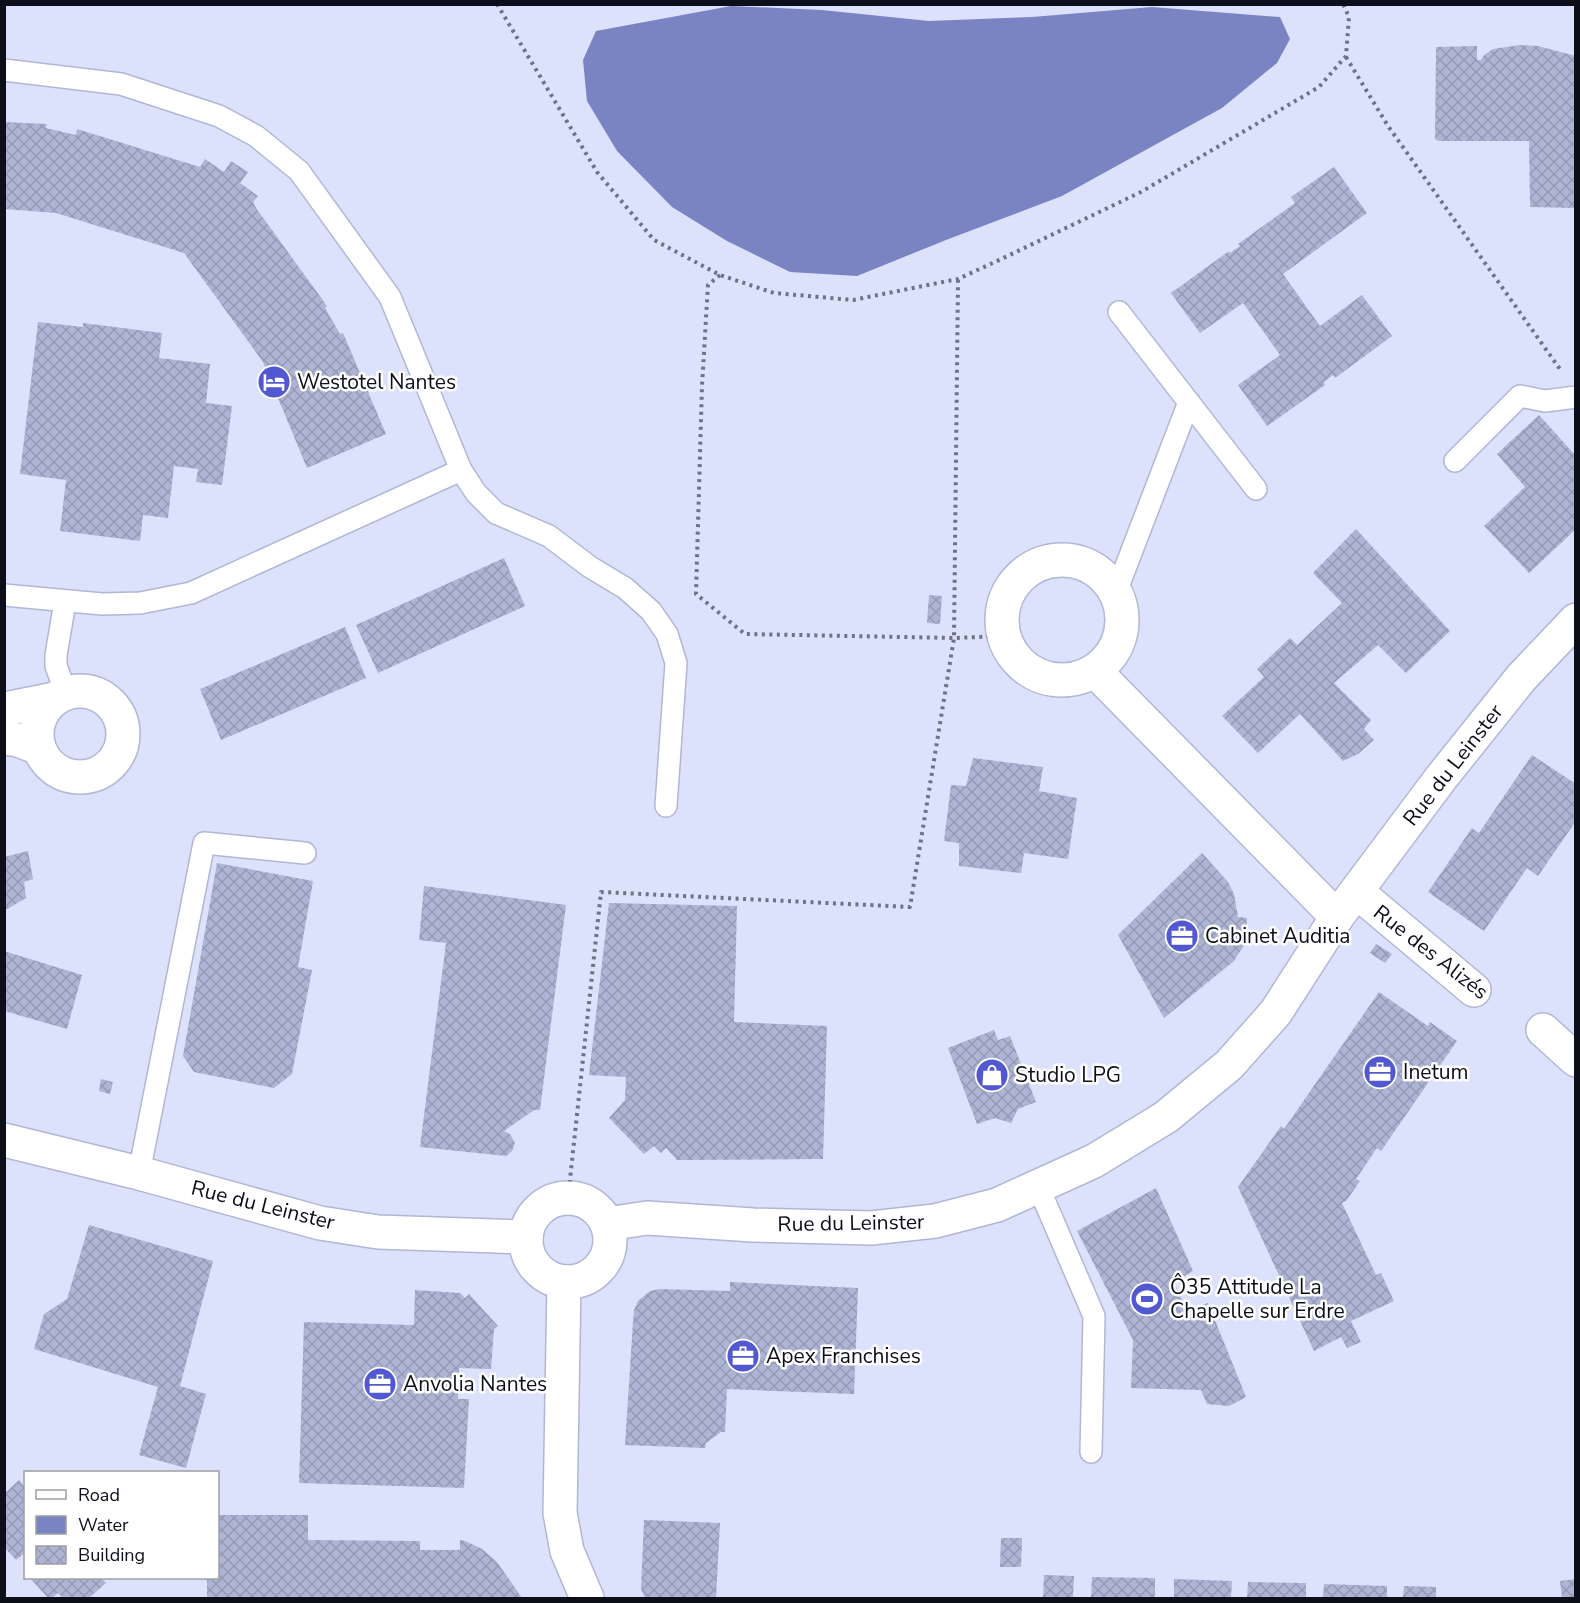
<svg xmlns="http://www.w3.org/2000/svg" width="1580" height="1603" font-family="'Nunito Sans',sans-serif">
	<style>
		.water { fill: #7a84c3 }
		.building { fill: url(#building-cross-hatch) }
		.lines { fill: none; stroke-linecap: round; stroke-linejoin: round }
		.service-casing { stroke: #b0b6d5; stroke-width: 24 }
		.minor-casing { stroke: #b0b6d5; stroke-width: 36 }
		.path { stroke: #6f7284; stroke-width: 4; stroke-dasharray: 3 4.5; stroke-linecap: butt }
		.service { stroke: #fff; stroke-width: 21 }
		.minor { stroke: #fff; stroke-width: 33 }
		.labels { text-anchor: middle; stroke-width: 5; stroke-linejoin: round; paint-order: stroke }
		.poi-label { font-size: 21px; fill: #0c0e19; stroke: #fff; text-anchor: start }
		.street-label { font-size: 21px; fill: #0c0e19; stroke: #fff }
	</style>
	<defs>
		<pattern id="building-cross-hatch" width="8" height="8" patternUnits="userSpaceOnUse" patternTransform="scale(1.5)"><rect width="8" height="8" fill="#aeb4d3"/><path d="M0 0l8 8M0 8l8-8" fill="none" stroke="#949ab5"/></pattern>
	</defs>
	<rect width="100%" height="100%" fill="#dde2fc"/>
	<!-- water -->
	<polygon class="water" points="731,6 822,10 929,21 1032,17 1152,7 1280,17 1290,39 1277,63 1222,108 1062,196 946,240 857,276 790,272 727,241 672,207 617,151 587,101 583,60 596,31"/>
	<!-- building -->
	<g class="building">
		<polygon points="1520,45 1538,46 1576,56 1576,208 1530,207 1529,141 1439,141 1435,139 1436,47 1477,46 1477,60 1481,60 1484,55 1493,49"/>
		<polygon points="4,122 47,124 46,128 76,135 77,129 200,167 205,159 224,172 231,161 248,172 240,183 258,196 253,202 256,208 327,306 325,308 340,334 343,333 386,434 307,468 263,362 184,253 56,213 4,209"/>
		<polygon points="1334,167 1367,213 1283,274 1320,326 1362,295 1392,336 1335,378 1333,375 1324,382 1325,385 1267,426 1238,385 1280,355 1243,303 1200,333 1171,293 1229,251 1230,253 1240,246 1238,244 1295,203 1291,197"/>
		<polygon points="38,322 83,327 83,323 162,333 159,358 210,364 206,403 232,406 222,485 196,482 198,469 174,466 168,518 143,515 140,541 60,531 66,480 20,474"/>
		<polygon points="1539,415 1576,456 1576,529 1529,573 1484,526 1525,487 1497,454"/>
		<polygon points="1356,529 1450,631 1406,673 1378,645 1334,683 1371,720 1364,729 1374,740 1358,754 1343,761 1300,714 1258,753 1222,716 1264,677 1257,669 1290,638 1297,645 1342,603 1313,573"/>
		<polygon points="504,558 525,606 378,673 356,625"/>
		<polygon points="929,595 942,596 940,624 927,623"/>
		<polygon points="345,627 366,678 221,740 200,689"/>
		<polygon points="1532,755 1576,784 1576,821 1538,876 1527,868 1484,931 1428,892 1472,828 1479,833"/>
		<polygon points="973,758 1043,767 1039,791 1077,798 1068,859 1024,853 1021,873 959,866 959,843 944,841 951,785 966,786"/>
		<polygon points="28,851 33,879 24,882 26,898 4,911 4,857"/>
		<polygon points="1202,853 1228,882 1234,894 1238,917 1247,918 1245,944 1234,961 1164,1018 1118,935"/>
		<polygon points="217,863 313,881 298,967 312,970 292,1074 274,1088 194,1072 183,1056"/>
		<polygon points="424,886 566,905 540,1110 534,1110 504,1131 510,1134 515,1143 512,1151 506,1156 420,1147 446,943 419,940"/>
		<polygon points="609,903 737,906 734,1022 827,1026 823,1159 677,1160 666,1148 661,1153 654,1146 644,1154 609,1118 625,1100 626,1077 589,1075"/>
		<polygon points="1376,944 1392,954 1385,963 1370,953"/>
		<polygon points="4,951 82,975 67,1029 4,1011"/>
		<polygon points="1379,992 1428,1026 1430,1022 1457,1041 1381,1151 1377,1148 1356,1179 1360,1181 1347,1200 1342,1203 1376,1275 1381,1273 1394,1301 1351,1321 1361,1342 1347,1348 1341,1337 1314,1351 1238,1187 1281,1126 1284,1129"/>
		<polygon points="994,1030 998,1040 1010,1036 1036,1102 1018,1109 1011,1123 995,1118 977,1124 948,1048"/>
		<polygon points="101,1079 113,1082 110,1094 99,1091"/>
		<polygon points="1156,1188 1193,1271 1174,1282 1187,1311 1208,1303 1246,1397 1229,1406 1207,1404 1201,1390 1131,1388 1133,1340 1077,1231"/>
		<polygon points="89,1225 213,1261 180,1386 206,1394 186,1468 139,1455 158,1387 34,1349 44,1314 67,1299"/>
		<polygon points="730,1282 858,1288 854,1394 727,1389 725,1432 721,1432 706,1443 705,1448 625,1445 633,1322 634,1310 638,1301 650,1291 659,1289 730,1291"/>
		<polygon points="415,1290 460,1293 465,1298 469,1294 498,1326 494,1329 491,1369 459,1368 458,1399 469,1399 464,1488 299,1483 304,1322 414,1325"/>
		<polygon points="19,1480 26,1488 26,1552 16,1560 4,1547 4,1494"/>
		<polygon points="218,1515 308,1515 308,1540 420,1541 420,1550 460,1550 460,1540 465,1541 482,1549 497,1562 522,1598 207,1598 207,1578 218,1578"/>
		<polygon points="644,1520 720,1523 716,1598 645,1598 641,1589"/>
		<polygon points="1001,1538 1022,1538 1021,1567 1000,1567"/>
		<polygon points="1044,1575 1074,1576 1073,1598 1043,1598"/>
		<polygon points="1092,1577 1155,1578 1155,1598 1091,1598"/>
		<polygon points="30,1578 101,1578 106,1583 89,1598 63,1598 58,1593 52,1598 48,1598"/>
		<polygon points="1174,1579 1232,1581 1231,1598 1174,1598"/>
		<polygon points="1576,1579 1576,1598 1562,1598 1560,1581"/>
		<polygon points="1248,1582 1306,1583 1306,1598 1247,1598"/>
		<polygon points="1324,1584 1387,1586 1387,1598 1323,1598"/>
		<polygon points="1404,1586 1436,1587 1436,1598 1403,1598"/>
	</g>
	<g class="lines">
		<defs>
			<g id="service">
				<polyline points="4,70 121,84 219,116 256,136 299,171 390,297 461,470 191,593 140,603 102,604 4,595"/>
				<polyline points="1119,312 1256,489"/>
				<polyline points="1455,461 1520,396 1545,401 1576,397"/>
				<polyline points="461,470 476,493 496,513 549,536 590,567 625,588 651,611 667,634 676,663 666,806"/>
				<polyline points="1116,592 1189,402"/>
				<polyline points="65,602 56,655 56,666 66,693"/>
				<polyline points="139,1173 204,843 305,853"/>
				<polyline points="1038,1186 1094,1316 1091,1452"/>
			</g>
			<g id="minor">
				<circle cx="1062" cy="620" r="60"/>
				<polyline points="1095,671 1337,917"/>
				<circle cx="80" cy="734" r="43"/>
				<polyline points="4,712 10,708 55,699"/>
				<polyline points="4,738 18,740 39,748"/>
				<polyline points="1357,892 1474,990"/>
				<polyline points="1543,1030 1576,1060"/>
				<polyline points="4,1140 139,1173 320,1223 378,1232 526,1237"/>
				<circle cx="568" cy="1240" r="42"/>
				<polyline points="607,1224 647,1218 753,1225 871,1228 935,1221 997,1205 1094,1161 1166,1117 1229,1065 1276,1012 1337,917 1441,778 1521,678 1576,620"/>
				<polyline points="564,1282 560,1513 567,1551 587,1598"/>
			</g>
		</defs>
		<!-- service casing -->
		<use href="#service" class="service-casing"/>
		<!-- minor casing -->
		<use href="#minor" class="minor-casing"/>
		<!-- path -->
		<g class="path">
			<polyline points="497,4 597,172 654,240 720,275 774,293 853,300 958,279 995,262 1141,192 1319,87 1346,56 1349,17 1343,4"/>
			<polyline points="1346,57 1388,126 1562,372"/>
			<polyline points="720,275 708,285 702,386 696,594 745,634 954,638 1004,636"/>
			<polyline points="568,1198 601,892 910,907 954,638 958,279"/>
		</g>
		<!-- service -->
		<use href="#service" class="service"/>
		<!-- minor -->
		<use href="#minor" class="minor"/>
	</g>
	<!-- icons -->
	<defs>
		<symbol id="hotel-disc" viewBox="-11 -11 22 22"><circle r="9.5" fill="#5258cf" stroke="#fff"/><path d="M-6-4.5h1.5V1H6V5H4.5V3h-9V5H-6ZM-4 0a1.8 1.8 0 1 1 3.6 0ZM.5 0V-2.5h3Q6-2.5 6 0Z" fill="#fff"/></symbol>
		<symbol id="office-disc" viewBox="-11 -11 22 22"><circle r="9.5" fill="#5258cf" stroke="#fff"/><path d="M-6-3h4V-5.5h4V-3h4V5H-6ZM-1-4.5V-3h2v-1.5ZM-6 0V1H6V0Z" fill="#fff"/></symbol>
		<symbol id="shop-disc" viewBox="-11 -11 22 22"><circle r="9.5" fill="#5258cf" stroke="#fff"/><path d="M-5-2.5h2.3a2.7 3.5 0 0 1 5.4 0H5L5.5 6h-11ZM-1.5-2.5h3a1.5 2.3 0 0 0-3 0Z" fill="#fff"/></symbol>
		<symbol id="stadium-disc" viewBox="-11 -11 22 22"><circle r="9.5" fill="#5258cf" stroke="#fff"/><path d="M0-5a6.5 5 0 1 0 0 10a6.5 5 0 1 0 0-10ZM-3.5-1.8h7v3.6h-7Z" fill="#fff"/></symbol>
	</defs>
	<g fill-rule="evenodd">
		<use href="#hotel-disc" x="255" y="363" width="38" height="38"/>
		<use href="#office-disc" x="1163" y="917" width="38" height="38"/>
		<use href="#office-disc" x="1361" y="1053" width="38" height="38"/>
		<use href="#shop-disc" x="973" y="1056" width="38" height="38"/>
		<use href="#stadium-disc" x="1128" y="1280" width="38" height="38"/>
		<use href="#office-disc" x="724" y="1337" width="38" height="38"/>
		<use href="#office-disc" x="361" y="1365" width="38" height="38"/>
	</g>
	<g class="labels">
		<!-- poi labels -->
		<g class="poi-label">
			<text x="297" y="389">Westotel Nantes</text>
			<text x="1205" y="943">Cabinet Auditia</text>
			<text x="1403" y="1079">Inetum</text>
			<text x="1015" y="1082">Studio LPG</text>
			<text x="1170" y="1294">Ô35 Attitude La<tspan x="1170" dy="24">Chapelle sur Erdre</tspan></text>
			<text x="766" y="1363">Apex Franchises</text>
			<text x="403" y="1391">Anvolia Nantes</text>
		</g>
		<!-- street labels -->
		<g class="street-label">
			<text transform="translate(1453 765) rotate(-52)" y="7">Rue du Leinster</text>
			<text transform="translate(1431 952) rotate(38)" y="7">Rue des Alizés</text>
			<text transform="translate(263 1205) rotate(14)" y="7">Rue du Leinster</text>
			<text transform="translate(851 1223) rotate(-1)" y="7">Rue du Leinster</text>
		</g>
	</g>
	<!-- border -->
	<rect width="1580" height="1603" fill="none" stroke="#0c0e19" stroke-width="12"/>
	<!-- legend -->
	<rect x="24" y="1471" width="195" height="108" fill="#ffffff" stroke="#9e9fa3" stroke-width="1.5"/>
	<rect x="36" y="1490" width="30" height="9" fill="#ffffff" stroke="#9e9fa3" stroke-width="1.5"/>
	<text x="78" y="1501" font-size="18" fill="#0c0e19">Road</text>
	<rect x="36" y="1516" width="30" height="18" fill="#7a84c3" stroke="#9e9fa3" stroke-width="1.5"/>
	<text x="78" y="1531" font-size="18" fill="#0c0e19">Water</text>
	<rect x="36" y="1546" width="30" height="18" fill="url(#building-cross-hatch)" stroke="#9e9fa3" stroke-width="1.5"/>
	<text x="78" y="1561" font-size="18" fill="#0c0e19">Building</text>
</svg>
